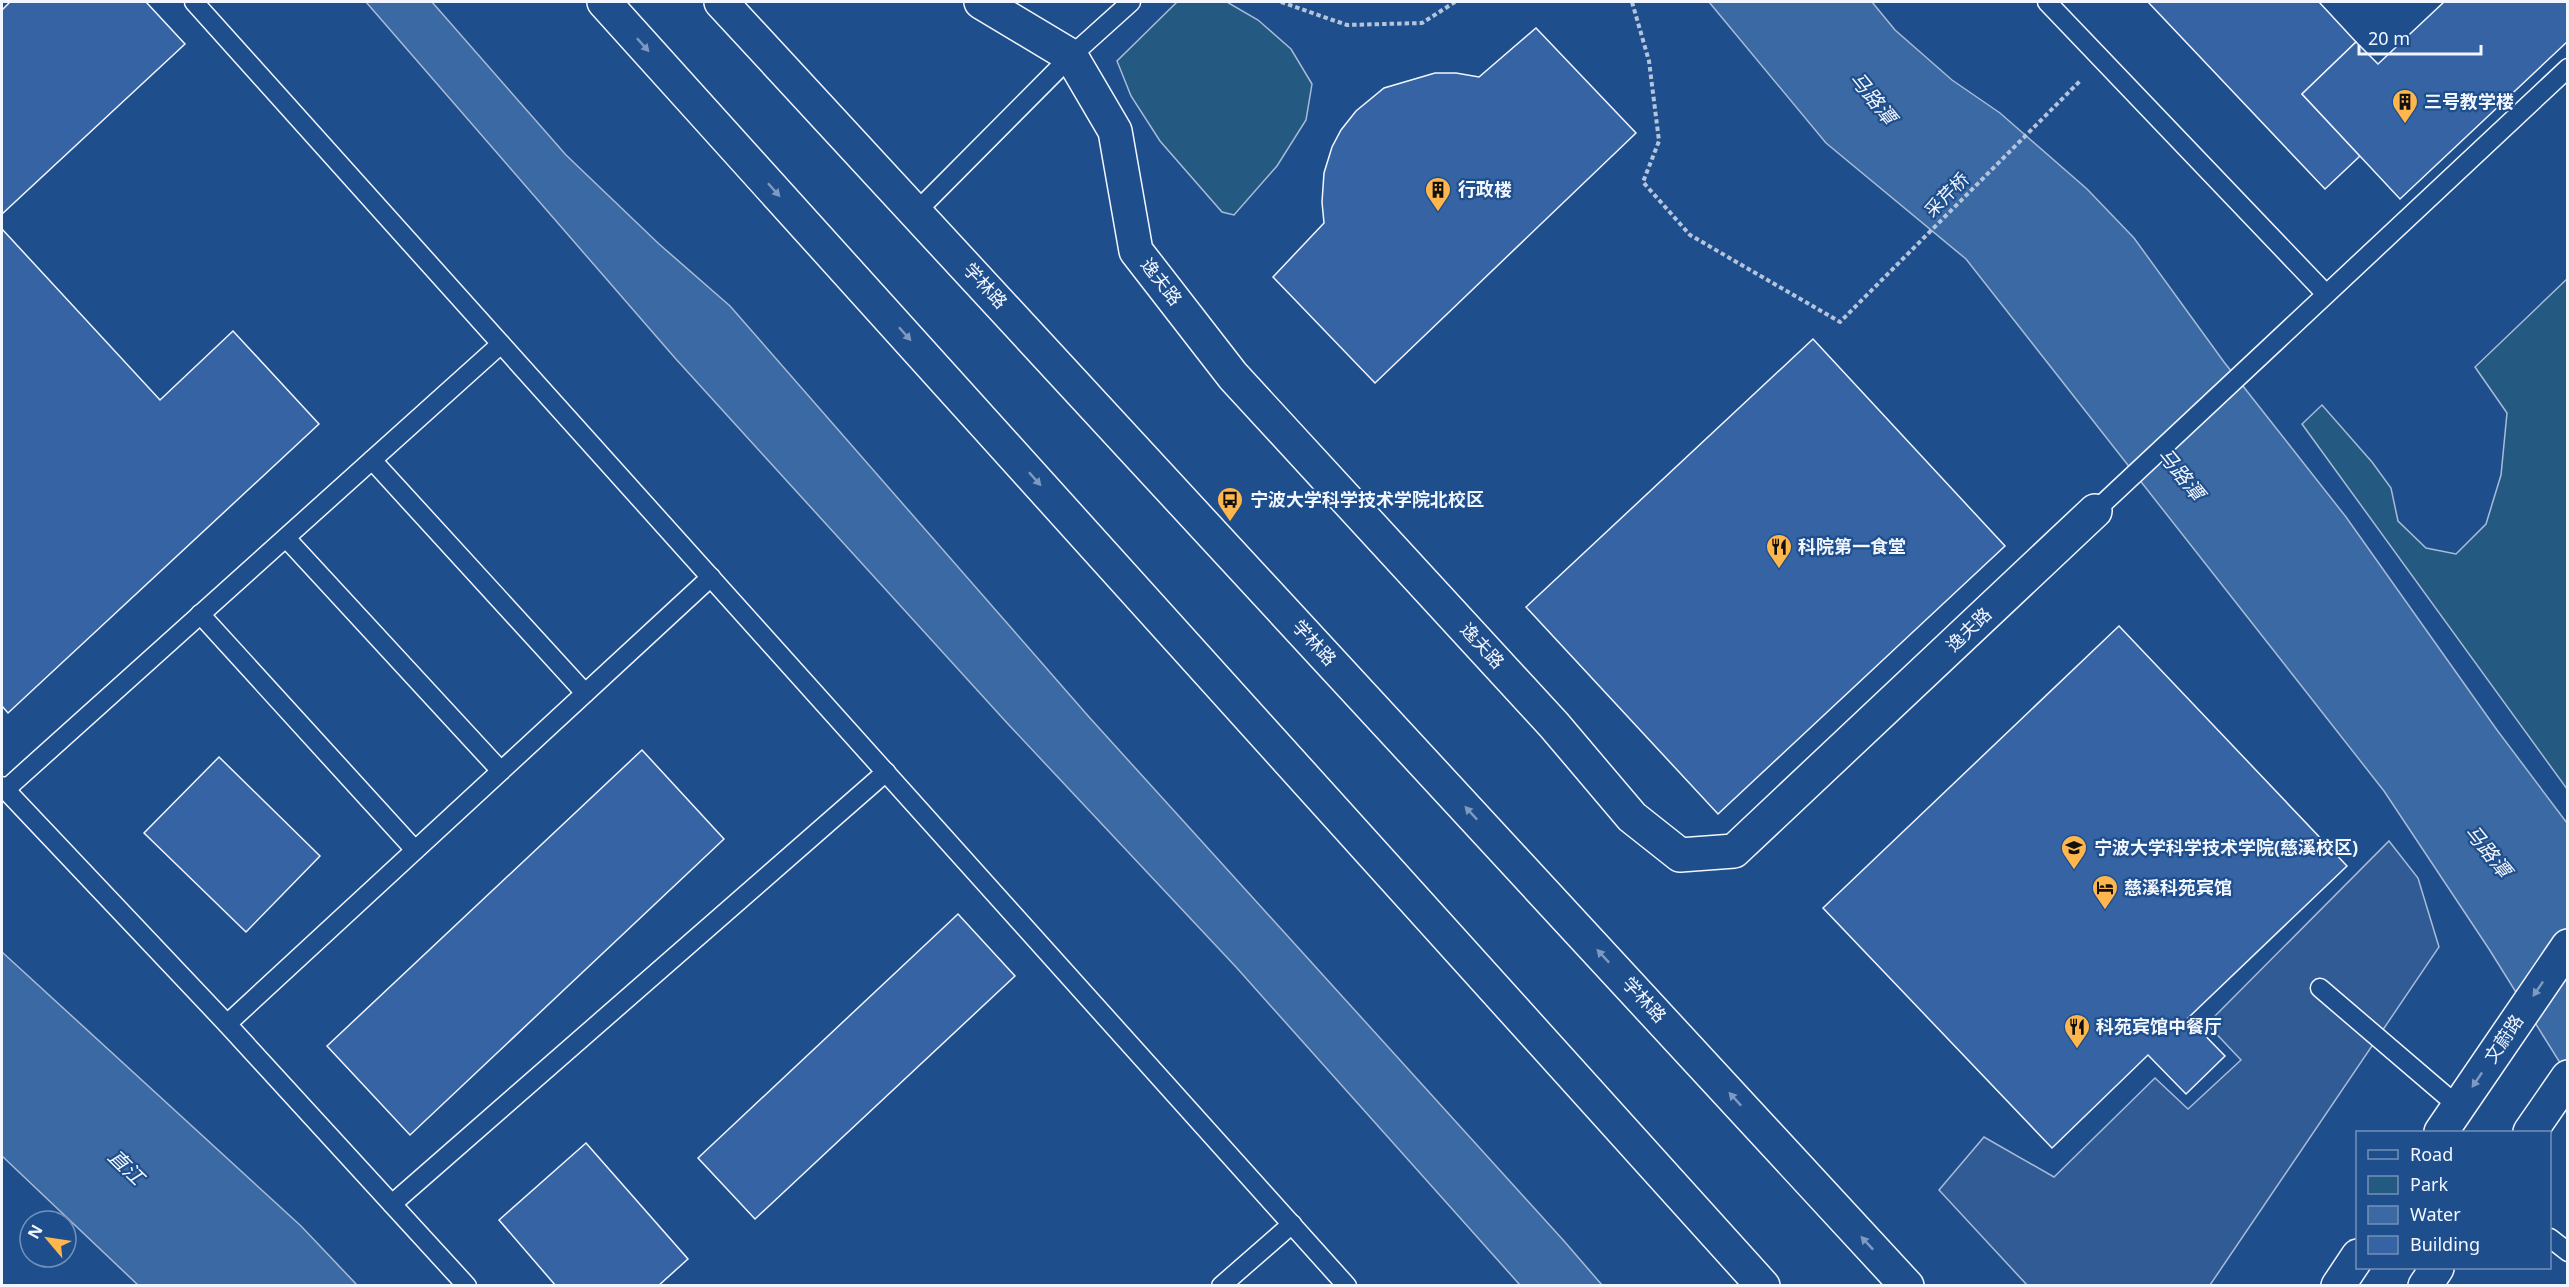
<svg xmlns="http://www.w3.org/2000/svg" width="2569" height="1287" font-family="'Noto Sans','Noto Sans SC',sans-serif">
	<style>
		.green { fill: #245a82; stroke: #a8bbd7; stroke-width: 1.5 }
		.parking { fill: #305b95; stroke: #a8bbd7; stroke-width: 1.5 }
		.water { fill: #3b69a3; stroke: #a8bbd7; stroke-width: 1.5 }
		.building { fill: #3563a3; stroke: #f2f6ff; stroke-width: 1.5 }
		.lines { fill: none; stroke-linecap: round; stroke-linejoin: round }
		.service-casing { stroke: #f2f6ff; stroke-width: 21 }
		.minor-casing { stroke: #f2f6ff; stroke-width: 36 }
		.secondary-casing { stroke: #f2f6ff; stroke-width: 36 }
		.path { stroke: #b3c4dc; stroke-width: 4; stroke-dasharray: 4.5 3; stroke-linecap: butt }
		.service { stroke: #1f4e8c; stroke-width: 18 }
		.minor { stroke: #1f4e8c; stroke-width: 33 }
		.secondary { stroke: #1f4e8c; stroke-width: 33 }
		.oneway { fill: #7e9ac0 }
		.labels { text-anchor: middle; stroke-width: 4.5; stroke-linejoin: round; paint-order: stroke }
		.poi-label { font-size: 18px; font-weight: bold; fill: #f2f6ff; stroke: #1f4e8c; text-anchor: start }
		.street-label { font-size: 18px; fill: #f2f6ff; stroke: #1f4e8c }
		.water-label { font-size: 20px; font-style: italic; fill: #f2f6ff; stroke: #1f4e8c }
	</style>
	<rect width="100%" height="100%" fill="#1f4e8c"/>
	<!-- green -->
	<g class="green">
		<polygon points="1177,2 1227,2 1258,20 1291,49 1312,84 1306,120 1277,166 1234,215 1222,212 1160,141 1131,96 1117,61"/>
		<polygon points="2567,279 2567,789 2302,424 2322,405 2372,462 2391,488 2398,521 2426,548 2456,554 2486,524 2501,475 2507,413 2475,367"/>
	</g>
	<!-- parking -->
	<polygon class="parking" points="2389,841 2418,878 2439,947 2210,1285 2027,1285 1939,1190 1984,1137 2054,1177 2155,1078 2188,1109 2241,1060 2207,1024"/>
	<!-- water -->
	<g class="water">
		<polygon points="366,2 432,2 566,155 659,244 730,306 1089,717 1564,1241 1602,1285 1520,1285 1236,967 1008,724 675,358"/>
		<polygon points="1709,2 1872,2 1895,30 1952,80 2000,113 2087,189 2134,238 2224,362 2346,517 2497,730 2567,823 2567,1074 2489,949 2384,791 1966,259 1826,143"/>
		<polygon points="2,952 301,1226 357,1285 138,1285 2,1156"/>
	</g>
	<!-- building -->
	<g class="building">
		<polygon points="10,2 146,2 185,44 2,214 2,10"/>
		<polygon points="2148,2 2319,2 2356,42 2302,94 2360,156 2325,189"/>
		<polygon points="2444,2 2568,2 2568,41 2400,199 2302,94 2356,42 2378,64"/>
		<polygon points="1536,28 1636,133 1375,383 1273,277 1324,223 1322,202 1324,173 1332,147 1341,130 1356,111 1384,88 1435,73 1456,73 1479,77"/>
		<polygon points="2,229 160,400 233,331 319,424 8,713 2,706"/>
		<polygon points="1813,339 2005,546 1718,814 1526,607"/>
		<polygon points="2119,626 2347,866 2188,1018 2225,1056 2186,1094 2148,1055 2052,1148 1823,908"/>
		<polygon points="642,750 724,839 410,1135 327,1046"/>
		<polygon points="219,757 320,856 246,932 144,833"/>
		<polygon points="958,914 1015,976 755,1219 698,1158"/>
		<polygon points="586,1143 688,1259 658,1286 556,1286 499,1220"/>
	</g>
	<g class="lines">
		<defs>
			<g id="service">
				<polyline points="194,2 1347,1286"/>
				<polyline points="2047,2 2326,294"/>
				<polyline points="916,212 1071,56 1131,2"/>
				<polyline points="372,460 585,693"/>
				<polyline points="2095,511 2568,68"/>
				<polyline points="286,538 501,771"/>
				<polyline points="200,614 415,850"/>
				<polyline points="2,786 227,1024 467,1286"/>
				<polyline points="5,790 501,344"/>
				<polyline points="2320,988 2459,1107"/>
				<polyline points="227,1024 711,577"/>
				<polyline points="392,1204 886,772"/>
				<polyline points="2550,1238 2568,1252"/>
				<polyline points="1221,1286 1292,1224"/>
			</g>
			<polyline id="minor" points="981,2 1071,56 1115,131 1136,251 1233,376 1554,725 1632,817 1680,855 1734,851 2095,511"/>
			<g id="secondary">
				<polyline points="604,2 1763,1286"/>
				<polyline points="721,2 1907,1286"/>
				<polyline points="2441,1132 2568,946"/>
				<polyline points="2530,1132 2568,1077"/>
				<polyline points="2338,1286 2358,1256"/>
				<polyline points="2425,1286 2437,1268"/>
			</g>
		</defs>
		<!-- service casing -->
		<use href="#service" class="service-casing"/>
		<!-- minor casing -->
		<use href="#minor" class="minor-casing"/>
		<!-- secondary casing -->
		<use href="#secondary" class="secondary-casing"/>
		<!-- path -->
		<g class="path">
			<polyline points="1281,2 1347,25 1422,23 1455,2"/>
			<polyline points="1632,2 1649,61 1659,141 1643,182 1690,235 1840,322 2080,81"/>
		</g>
		<!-- service -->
		<use href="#service" class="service"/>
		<!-- minor -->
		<use href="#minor" class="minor"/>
		<!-- secondary -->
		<use href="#secondary" class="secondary"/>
	</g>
	<!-- one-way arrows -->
	<defs><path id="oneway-solid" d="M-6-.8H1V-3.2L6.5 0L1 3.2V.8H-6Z" transform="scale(1.5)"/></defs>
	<g class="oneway">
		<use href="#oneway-solid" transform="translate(643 45) rotate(48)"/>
		<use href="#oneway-solid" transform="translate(774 190) rotate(48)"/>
		<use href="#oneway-solid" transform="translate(905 334) rotate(48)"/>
		<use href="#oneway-solid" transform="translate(1035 479) rotate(48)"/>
		<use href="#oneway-solid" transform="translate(1471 813) rotate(-133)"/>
		<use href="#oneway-solid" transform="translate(1603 956) rotate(-133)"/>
		<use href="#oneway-solid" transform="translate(2538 989) rotate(124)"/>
		<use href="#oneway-solid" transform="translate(2477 1080) rotate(124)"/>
		<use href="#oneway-solid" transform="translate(1735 1099) rotate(-133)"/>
		<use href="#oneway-solid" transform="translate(1867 1243) rotate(-133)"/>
	</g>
	<!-- icons -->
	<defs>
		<symbol id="building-pin" viewBox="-11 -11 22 30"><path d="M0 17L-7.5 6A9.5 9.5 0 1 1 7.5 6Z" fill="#ffb74d" stroke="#1f4e8c"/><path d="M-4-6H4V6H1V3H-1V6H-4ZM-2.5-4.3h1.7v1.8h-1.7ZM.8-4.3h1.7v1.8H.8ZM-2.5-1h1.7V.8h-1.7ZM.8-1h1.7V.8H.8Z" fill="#111"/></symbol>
		<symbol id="bus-pin" viewBox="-11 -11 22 30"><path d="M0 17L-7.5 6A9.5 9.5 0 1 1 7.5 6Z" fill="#ffb74d" stroke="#1f4e8c"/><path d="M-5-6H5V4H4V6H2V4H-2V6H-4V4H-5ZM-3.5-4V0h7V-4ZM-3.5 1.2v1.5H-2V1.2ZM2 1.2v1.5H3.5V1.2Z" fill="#111"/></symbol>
		<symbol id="restaurant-pin" viewBox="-11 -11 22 30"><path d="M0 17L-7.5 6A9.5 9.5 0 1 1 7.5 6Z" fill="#ffb74d" stroke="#1f4e8c"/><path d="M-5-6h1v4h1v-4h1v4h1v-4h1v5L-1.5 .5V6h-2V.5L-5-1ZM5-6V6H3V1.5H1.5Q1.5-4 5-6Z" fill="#111"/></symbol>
		<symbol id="university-pin" viewBox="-11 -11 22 30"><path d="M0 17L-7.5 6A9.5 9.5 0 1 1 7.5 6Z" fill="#ffb74d" stroke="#1f4e8c"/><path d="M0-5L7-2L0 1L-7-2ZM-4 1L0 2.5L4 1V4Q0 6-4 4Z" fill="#111"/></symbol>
		<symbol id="hotel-pin" viewBox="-11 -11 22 30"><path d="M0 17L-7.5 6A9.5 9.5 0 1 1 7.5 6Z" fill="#ffb74d" stroke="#1f4e8c"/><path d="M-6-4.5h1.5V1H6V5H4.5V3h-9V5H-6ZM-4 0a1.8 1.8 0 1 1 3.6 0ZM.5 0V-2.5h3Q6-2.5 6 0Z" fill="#111"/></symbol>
	</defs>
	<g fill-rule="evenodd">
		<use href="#building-pin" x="2390" y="87" width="30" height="40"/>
		<use href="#building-pin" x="1423" y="175" width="30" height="40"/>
		<use href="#bus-pin" x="1215" y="485" width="30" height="40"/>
		<use href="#restaurant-pin" x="1764" y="532" width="30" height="40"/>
		<use href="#university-pin" x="2059" y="833" width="30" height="40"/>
		<use href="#hotel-pin" x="2090" y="873" width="30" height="40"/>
		<use href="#restaurant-pin" x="2062" y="1012" width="30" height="40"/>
	</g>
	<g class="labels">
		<!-- poi labels -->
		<g class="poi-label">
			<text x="2424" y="108">三号教学楼</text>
			<text x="1458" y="196">行政楼</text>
			<text x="1250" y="506">宁波大学科学技术学院北校区</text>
			<text x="1798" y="553">科院第一食堂</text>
			<text x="2094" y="854">宁波大学科学技术学院(慈溪校区)</text>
			<text x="2124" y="894">慈溪科苑宾馆</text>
			<text x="2096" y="1033">科苑宾馆中餐厅</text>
		</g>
		<!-- street labels -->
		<g class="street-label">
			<text transform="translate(1947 195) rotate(-45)" y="6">采芹桥</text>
			<text transform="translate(1161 282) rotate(52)" y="6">逸夫路</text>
			<text transform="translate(985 286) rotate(47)" y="6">学林路</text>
			<text transform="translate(1969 630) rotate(-44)" y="6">逸夫路</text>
			<text transform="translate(1314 643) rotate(47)" y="6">学林路</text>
			<text transform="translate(1482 646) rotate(47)" y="6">逸夫路</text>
			<text transform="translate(1644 1000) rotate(47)" y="6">学林路</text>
			<text transform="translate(2504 1039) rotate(-56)" y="6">文蔚路</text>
		</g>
		<!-- water labels -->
		<g class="water-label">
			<text transform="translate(1873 98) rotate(51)" y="7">马路潭</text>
			<text transform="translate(2181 474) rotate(51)" y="7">马路潭</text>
			<text transform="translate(2488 851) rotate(51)" y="7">马路潭</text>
			<text transform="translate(126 1167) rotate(44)" y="7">直江</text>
		</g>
	</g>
	<!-- border -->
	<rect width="2569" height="1287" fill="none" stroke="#f2f6ff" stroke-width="6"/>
	<!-- legend -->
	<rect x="2356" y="1131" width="195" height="138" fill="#1f4e8c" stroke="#7391ba" stroke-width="1.5"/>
	<rect x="2368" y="1150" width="30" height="9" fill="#1f4e8c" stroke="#7391ba" stroke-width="1.5"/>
	<text x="2410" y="1161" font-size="18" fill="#f2f6ff">Road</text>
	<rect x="2368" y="1176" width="30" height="18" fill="#245a82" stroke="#7391ba" stroke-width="1.5"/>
	<text x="2410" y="1191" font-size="18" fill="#f2f6ff">Park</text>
	<rect x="2368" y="1206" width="30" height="18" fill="#3b69a3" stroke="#7391ba" stroke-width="1.5"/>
	<text x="2410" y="1221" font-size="18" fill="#f2f6ff">Water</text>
	<rect x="2368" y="1236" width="30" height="18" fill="#3563a3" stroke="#7391ba" stroke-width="1.5"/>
	<text x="2410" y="1251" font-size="18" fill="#f2f6ff">Building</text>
	<!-- north arrow -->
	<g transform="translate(48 1239) rotate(299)"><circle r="28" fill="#1f4e8c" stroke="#7391ba" stroke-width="1.5"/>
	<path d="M0-4.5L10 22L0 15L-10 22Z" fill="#ffb74d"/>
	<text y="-9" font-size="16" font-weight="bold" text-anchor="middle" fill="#f2f6ff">N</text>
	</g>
	<!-- scale -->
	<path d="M2359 45v9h122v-9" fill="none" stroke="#f2f6ff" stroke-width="3"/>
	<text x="2368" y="45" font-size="18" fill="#f2f6ff" stroke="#1f4e8c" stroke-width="4.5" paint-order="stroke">20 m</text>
</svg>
